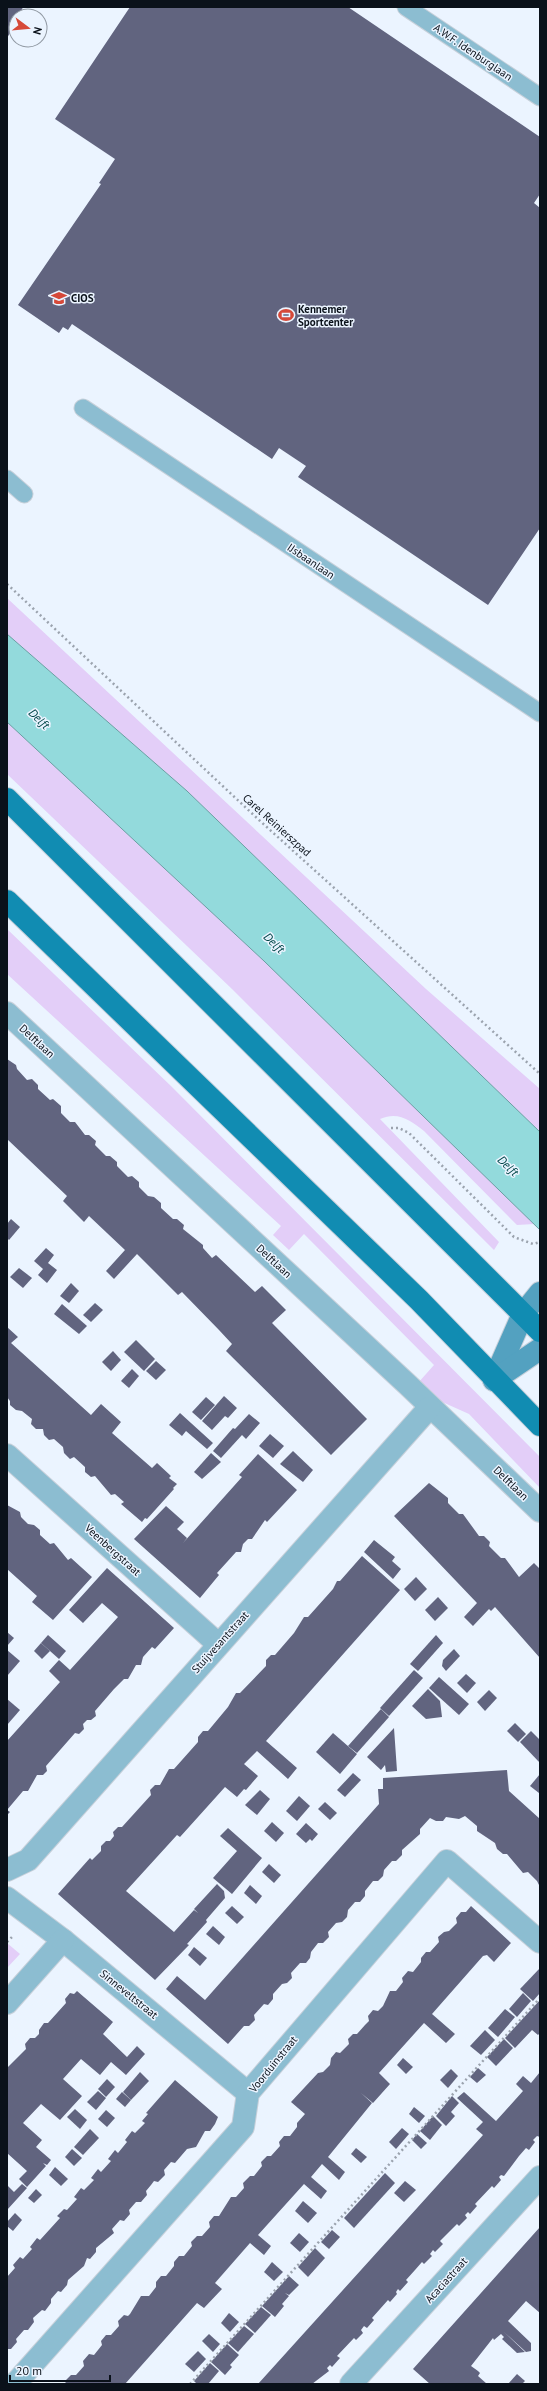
<svg xmlns="http://www.w3.org/2000/svg" width="547" height="2391" font-family="'PT Sans',sans-serif">
	<style>
		.green { fill: #e3cef8 }
		.water { fill: #93dadc; stroke: #6a9ea2 }
		.building { fill: #61647f }
		.lines { fill: none; stroke-linecap: round; stroke-linejoin: round }
		.lane-casing { stroke: #c7d0da; stroke-width: 19 }
		.street-casing { stroke: #c7d0da; stroke-width: 24 }
		.secondary-casing { stroke: #c7d0da; stroke-width: 24 }
		.primary-casing { stroke: #c7d0da; stroke-width: 24 }
		.path { stroke: #9ba3ae; stroke-width: 2.5; stroke-dasharray: 2 3; stroke-linecap: butt }
		.lane { stroke: #8cbdd1; stroke-width: 17 }
		.street { stroke: #8cbdd1; stroke-width: 22 }
		.secondary { stroke: #53a1c0; stroke-width: 22 }
		.primary { stroke: #118cb2; stroke-width: 22 }
		.labels { text-anchor: middle; stroke-width: 3; stroke-linejoin: round; paint-order: stroke }
		.street-label { font-size: 11px; fill: #0a111a; stroke: #ebf4ff }
		.poi-label { font-size: 11px; font-weight: bold; fill: #0a111a; stroke: #ebf4ff; text-anchor: start }
		.water-label { font-size: 12px; font-style: italic; fill: #024749; stroke: #ebf4ff }
	</style>
	<rect width="100%" height="100%" fill="#ebf4ff"/>
	<!-- green -->
	<g class="green">
		<polygon points="7,598 426,989 540,1089 540,1132 187,791 7,634"/>
		<path d="M7 722 264 961 534 1224 517 1225 424 1131C410 1120 398 1111 380 1119L499 1242 494 1250 232 989 7 774Z"/>
		<polygon points="7,929 171,1086 540,1457 540,1488 469,1414 440,1401 418,1383 434,1365 304,1234 289,1250 273,1235 281,1226 7,974"/>
		<polygon points="7,1943 20,1954 7,1968"/>
	</g>
	<!-- water -->
	<polygon class="water" points="7,634 187,791 540,1132 540,1230 264,961 7,722"/>
	<!-- building -->
	<g class="building">
		<polygon points="7,7 23,7 19,16 16,16 16,23 7,38"/>
		<polygon points="130,7 348,7 540,137 540,194 534,203 540,208 540,528 488,605 298,477 306,466 279,448 272,459 72,324 68,330 63,327 59,333 18,305 101,184 99,183 115,159 55,119"/>
		<polygon points="7,1059 16,1065 17,1069 27,1080 32,1079 38,1085 38,1089 50,1100 53,1099 61,1106 61,1113 70,1122 75,1122 85,1135 89,1135 96,1141 95,1145 106,1156 110,1156 117,1162 117,1166 128,1177 132,1176 139,1182 139,1187 148,1196 154,1197 161,1203 161,1208 173,1219 177,1219 184,1225 183,1229 203,1245 203,1248 212,1258 216,1255 255,1292 262,1286 286,1310 272,1323 367,1419 331,1455 226,1351 232,1344 219,1330 182,1292 178,1295 137,1254 114,1279 106,1271 125,1250 89,1216 84,1222 63,1201 67,1196 7,1139"/>
		<polygon points="11,1219 20,1227 9,1240 7,1238 7,1224"/>
		<polygon points="46,1248 54,1255 48,1263 57,1270 47,1283 38,1275 43,1269 34,1261"/>
		<polygon points="19,1268 32,1278 23,1288 10,1277"/>
		<polygon points="71,1283 79,1291 69,1303 60,1296"/>
		<polygon points="95,1303 103,1310 91,1322 83,1315"/>
		<polygon points="62,1304 87,1326 79,1334 54,1314"/>
		<polygon points="7,1327 18,1337 11,1343 91,1415 101,1404 121,1422 112,1433 152,1468 157,1463 171,1476 169,1478 177,1484 173,1488 174,1489 147,1519 145,1518 142,1522 121,1504 124,1502 115,1494 111,1495 95,1476 91,1477 85,1472 85,1467 74,1457 70,1459 64,1453 63,1447 54,1439 49,1440 44,1435 43,1429 36,1429 31,1424 32,1419 22,1411 16,1410 10,1405 10,1401 7,1397"/>
		<polygon points="136,1340 155,1359 144,1371 124,1352"/>
		<polygon points="113,1351 121,1360 111,1371 102,1362"/>
		<polygon points="156,1361 166,1370 156,1380 146,1371"/>
		<polygon points="132,1369 139,1376 129,1388 121,1381"/>
		<polygon points="224,1396 237,1408 228,1418 225,1416 212,1430 202,1421"/>
		<polygon points="206,1397 215,1405 201,1420 192,1412"/>
		<polygon points="180,1413 213,1443 207,1449 186,1431 182,1436 169,1425"/>
		<polygon points="249,1414 260,1423 246,1439 242,1435 221,1458 213,1451 233,1428 235,1429"/>
		<polygon points="270,1434 284,1446 273,1458 259,1446"/>
		<polygon points="293,1451 313,1470 303,1482 280,1464"/>
		<polygon points="211,1453 221,1462 202,1479 194,1472"/>
		<polygon points="258,1454 297,1490 267,1522 265,1520 252,1539 248,1539 243,1544 241,1552 236,1552 227,1562 217,1573 219,1575 200,1598 134,1539 166,1506 184,1522 177,1529 187,1538 183,1543 242,1477 239,1475"/>
		<polygon points="429,1483 448,1498 448,1503 459,1514 463,1514 479,1536 484,1536 490,1542 489,1546 501,1558 505,1558 519,1577 534,1563 540,1569 540,1658 495,1607 491,1611 489,1609 473,1626 464,1617 477,1603 394,1516"/>
		<polygon points="7,1505 20,1512 21,1517 28,1524 34,1525 40,1530 40,1535 50,1544 54,1543 68,1560 71,1558 92,1577 53,1620 32,1602 37,1596 7,1569"/>
		<polygon points="374,1540 395,1557 392,1561 401,1569 393,1579 364,1552"/>
		<polygon points="362,1556 400,1590 266,1741 297,1768 288,1779 257,1751 244,1764 258,1776 246,1790 244,1789 237,1797 225,1787 180,1837 177,1835 126,1891 174,1932 194,1910 198,1913 194,1909 217,1884 224,1891 225,1898 206,1920 207,1922 187,1944 189,1945 155,1980 58,1894 90,1858 92,1860 101,1851 101,1846 106,1841 110,1841 114,1836 113,1832 118,1827 122,1827 151,1795 150,1790 155,1785 160,1785 169,1769 174,1769 198,1742 198,1737 203,1731 208,1731 228,1707 236,1693 240,1693 266,1666 266,1660 271,1655 275,1655 294,1633 304,1617 308,1617 333,1589 337,1581 340,1581"/>
		<polygon points="107,1568 174,1628 155,1649 152,1647 143,1657 141,1665 136,1665 128,1679 124,1679 114,1689 95,1711 96,1716 91,1720 87,1720 83,1724 84,1729 79,1734 75,1733 46,1766 47,1771 43,1775 37,1775 28,1791 23,1791 7,1810 10,1812 7,1815 7,1741 60,1682 49,1671 59,1660 70,1670 118,1617 102,1603 83,1623 69,1610"/>
		<polygon points="416,1577 427,1589 415,1601 404,1589"/>
		<polygon points="438,1597 448,1608 435,1621 425,1610"/>
		<polygon points="7,1632 14,1638 7,1646"/>
		<polygon points="48,1635 66,1651 59,1659 41,1643"/>
		<polygon points="436,1635 443,1643 418,1671 410,1664"/>
		<polygon points="41,1643 50,1651 42,1659 34,1651"/>
		<polygon points="454,1649 460,1656 446,1671 442,1666 443,1660"/>
		<polygon points="7,1650 20,1661 7,1676"/>
		<polygon points="414,1670 423,1678 389,1716 380,1708"/>
		<polygon points="466,1674 476,1683 467,1693 457,1683"/>
		<polygon points="439,1677 469,1704 459,1715 429,1688"/>
		<polygon points="428,1689 440,1701 442,1717 426,1719 412,1706"/>
		<polygon points="489,1690 497,1698 485,1711 477,1702"/>
		<polygon points="7,1699 20,1710 7,1725"/>
		<polygon points="381,1709 389,1717 357,1753 348,1746"/>
		<polygon points="515,1723 526,1734 518,1742 507,1731"/>
		<polygon points="394,1728 397,1771 386,1772 385,1765 381,1770 367,1757"/>
		<polygon points="531,1731 540,1740 540,1763 520,1742"/>
		<polygon points="333,1733 357,1754 340,1774 316,1752"/>
		<polygon points="507,1770 509,1791 540,1819 540,1887 537,1881 528,1872 523,1873 507,1854 503,1854 497,1849 495,1843 477,1831 477,1826 465,1816 459,1819 446,1817 443,1821 436,1821 430,1818 420,1829 420,1834 402,1850 402,1855 396,1861 392,1861 384,1870 383,1876 378,1881 373,1881 365,1891 365,1896 360,1902 355,1902 348,1910 347,1917 342,1922 336,1923 328,1932 329,1937 323,1943 318,1943 311,1952 310,1958 306,1963 300,1963 291,1973 292,1978 287,1983 282,1984 273,1994 273,1999 268,2005 264,2004 254,2015 255,2020 249,2026 244,2026 228,2044 166,1989 177,1976 205,2000 379,1804 378,1789 383,1789 383,1778"/>
		<polygon points="353,1773 361,1780 345,1797 337,1790"/>
		<polygon points="540,1774 540,1792 539,1793 530,1786"/>
		<polygon points="260,1790 270,1799 257,1815 245,1805"/>
		<polygon points="299,1796 310,1806 297,1821 286,1811"/>
		<polygon points="325,1802 337,1813 330,1820 318,1809"/>
		<polygon points="272,1822 284,1833 276,1842 264,1831"/>
		<polygon points="306,1823 318,1834 312,1841 310,1839 306,1843 296,1834"/>
		<polygon points="228,1828 262,1858 232,1894 213,1878 237,1851 220,1836"/>
		<polygon points="269,1864 281,1875 274,1883 262,1872"/>
		<polygon points="250,1885 262,1896 256,1904 244,1893"/>
		<polygon points="232,1906 244,1917 237,1924 225,1913"/>
		<polygon points="471,1906 511,1943 494,1962 487,1955 483,1956 432,2014 455,2034 446,2043 424,2023 379,2073 390,2084 373,2103 361,2093 372,2103 328,2157 345,2172 339,2180 322,2164 311,2177 327,2191 321,2199 304,2184 258,2235 271,2246 264,2255 250,2243 215,2283 222,2289 204,2308 197,2303 125,2384 66,2384 65,2381 71,2375 76,2375 84,2366 83,2361 89,2354 94,2355 102,2345 101,2341 106,2335 111,2335 119,2326 118,2321 124,2315 128,2316 130,2314 141,2296 149,2296 156,2287 156,2282 161,2276 166,2276 174,2266 174,2262 179,2256 184,2256 192,2246 191,2242 197,2236 202,2236 210,2227 209,2222 214,2216 219,2216 231,2197 236,2197 244,2188 243,2183 250,2176 254,2176 262,2166 261,2162 267,2156 271,2156 280,2146 279,2142 284,2136 290,2136 297,2127 297,2123 305,2114 291,2102 318,2073 323,2072 330,2065 331,2058 336,2052 340,2053 349,2044 348,2039 353,2034 357,2034 365,2025 369,2021 368,2016 373,2010 378,2011 383,2006 390,1991 396,1991 403,1982 402,1978 408,1971 413,1972 421,1962 421,1958 426,1952 430,1952 439,1942 438,1937 444,1932 449,1931 457,1923 456,1918 461,1912 466,1912"/>
		<polygon points="213,1926 225,1937 219,1945 206,1934"/>
		<polygon points="194,1947 207,1958 200,1966 188,1955"/>
		<polygon points="540,1968 540,1993 533,2001 520,1989"/>
		<polygon points="77,1991 113,2022 103,2034 127,2057 137,2046 145,2054 126,2075 111,2062 100,2075 81,2059 63,2079 82,2096 60,2120 41,2104 23,2123 42,2140 36,2147 51,2160 47,2165 43,2163 46,2166 27,2187 19,2179 27,2171 7,2153 7,2068 26,2049 25,2044 30,2038 35,2038 39,2034 39,2030 44,2023 48,2023 66,2003 65,1999 70,1993 74,1994"/>
		<polygon points="523,1993 531,2001 517,2017 509,2009"/>
		<polygon points="540,2000 540,2033 538,2035 532,2030 515,2048 505,2038"/>
		<polygon points="505,2009 515,2017 498,2037 488,2028"/>
		<polygon points="485,2030 495,2040 481,2055 470,2046"/>
		<polygon points="504,2039 513,2048 496,2066 487,2057"/>
		<polygon points="403,2058 413,2067 406,2074 397,2065"/>
		<polygon points="478,2068 486,2075 477,2083 470,2077"/>
		<polygon points="451,2069 458,2076 448,2088 440,2080"/>
		<polygon points="140,2072 149,2081 131,2100 123,2092"/>
		<polygon points="540,2072 540,2137 537,2136 533,2140 535,2142 529,2150 526,2148 519,2156 504,2176 501,2175 499,2177 501,2180 494,2188 492,2186 475,2204 477,2206 470,2214 468,2212 465,2215 467,2218 459,2226 457,2224 440,2241 443,2244 435,2252 433,2250 430,2254 432,2256 424,2264 422,2262 415,2270 406,2280 408,2282 400,2291 398,2289 396,2292 397,2294 390,2302 388,2300 372,2318 374,2320 367,2328 364,2326 361,2330 363,2333 356,2340 354,2338 337,2356 340,2358 332,2367 330,2365 327,2368 329,2371 312,2384 258,2384 483,2135 476,2129 483,2122 457,2098 464,2092 496,2121 523,2091 516,2084 523,2076 531,2083"/>
		<polygon points="107,2079 115,2087 106,2097 98,2089"/>
		<polygon points="175,2080 218,2117 215,2124 210,2131 205,2131 196,2147 187,2149 175,2163 171,2162 164,2170 165,2175 158,2182 154,2181 151,2185 146,2191 147,2195 141,2202 136,2202 129,2210 130,2214 124,2221 120,2220 112,2229 114,2233 96,2248 96,2252 90,2259 87,2258 84,2266 68,2280 67,2285 61,2292 58,2291 51,2299 51,2303 45,2311 42,2310 33,2318 34,2322 28,2330 24,2330 16,2339 17,2342 11,2349 7,2349 7,2277 15,2268 13,2265 20,2257 23,2259 32,2249 30,2247 37,2238 40,2240 60,2218 57,2216 64,2209 67,2210 77,2199 74,2197 81,2188 84,2190 94,2180 91,2178 98,2169 101,2172 111,2161 108,2159 115,2150 118,2153 127,2142 125,2140 132,2131 135,2133 145,2123 142,2121 148,2114 146,2113"/>
		<polygon points="98,2091 106,2098 96,2110 87,2102"/>
		<polygon points="122,2092 131,2100 125,2107 116,2099"/>
		<polygon points="452,2096 459,2103 451,2112 455,2116 446,2126 436,2116"/>
		<polygon points="414,2107 425,2116 419,2123 409,2114"/>
		<polygon points="75,2109 87,2120 80,2129 67,2117"/>
		<polygon points="106,2110 115,2118 107,2127 98,2119"/>
		<polygon points="433,2116 442,2125 430,2140 420,2131"/>
		<polygon points="402,2128 409,2134 396,2149 389,2142"/>
		<polygon points="90,2129 99,2138 83,2155 74,2147"/>
		<polygon points="417,2134 427,2143 421,2149 412,2140"/>
		<polygon points="356,2148 367,2157 361,2163 351,2154"/>
		<polygon points="72,2149 82,2158 74,2166 65,2157"/>
		<polygon points="55,2167 68,2179 61,2186 49,2175"/>
		<polygon points="385,2173 395,2183 354,2228 344,2218"/>
		<polygon points="405,2181 416,2190 404,2202 394,2193"/>
		<polygon points="22,2184 27,2188 7,2210 7,2185 14,2192"/>
		<polygon points="36,2189 42,2195 34,2203 28,2198"/>
		<polygon points="303,2201 317,2213 308,2223 295,2211"/>
		<polygon points="15,2213 22,2220 13,2231 7,2226 7,2222"/>
		<polygon points="540,2227 540,2313 526,2301 508,2321 531,2343 531,2351 526,2352 503,2331 525,2352 517,2353 502,2339 504,2337 501,2334 494,2340 493,2338 471,2366 478,2371 480,2373 478,2376 487,2384 430,2384 413,2369"/>
		<polygon points="332,2230 340,2237 329,2249 321,2242"/>
		<polygon points="299,2233 309,2242 300,2252 290,2243"/>
		<polygon points="315,2248 325,2258 308,2277 298,2267"/>
		<polygon points="272,2262 283,2272 274,2281 264,2272"/>
		<polygon points="289,2276 299,2285 289,2295 285,2293 289,2296 282,2304 284,2306 275,2317 262,2306"/>
		<polygon points="261,2307 271,2315 255,2333 245,2324"/>
		<polygon points="229,2313 239,2322 230,2332 221,2323"/>
		<polygon points="244,2326 254,2334 238,2352 228,2343"/>
		<polygon points="209,2334 220,2344 213,2352 202,2341"/>
		<polygon points="227,2344 239,2355 230,2365 232,2367 225,2375 211,2362"/>
		<polygon points="198,2351 206,2359 194,2372 185,2364"/>
		<polygon points="210,2363 219,2371 208,2384 197,2384 194,2381"/>
		<polygon points="517,2374 525,2381 522,2384 508,2384"/>
	</g>
	<g class="lines">
		<defs>
			<g id="lane">
				<polyline points="406,7 540,97"/>
				<polyline points="83,408 540,713"/>
				<polyline points="7,479 24,494"/>
			</g>
			<g id="street">
				<polyline points="7,1013 408,1385 540,1511"/>
				<polyline points="7,1455 218,1644"/>
				<polyline points="7,1870 28,1860 429,1408"/>
				<polyline points="7,1898 63,1940 248,2093"/>
				<polyline points="7,2003 63,1940"/>
				<polyline points="15,2384 243,2127 248,2093 447,1861 540,1942"/>
				<polyline points="351,2384 540,2177"/>
			</g>
			<g id="secondary">
				<polyline points="494,1380 523,1314 540,1293"/>
				<polyline points="494,1380 540,1349"/>
			</g>
			<g id="primary">
				<polyline points="7,799 540,1331"/>
				<polyline points="7,901 419,1300 540,1425"/>
			</g>
		</defs>
		<!-- lane casing -->
		<use href="#lane" class="lane-casing"/>
		<!-- street casing -->
		<use href="#street" class="street-casing"/>
		<!-- secondary casing -->
		<use href="#secondary" class="secondary-casing"/>
		<!-- primary casing -->
		<use href="#primary" class="primary-casing"/>
		<!-- path -->
		<g class="path">
			<polyline points="7,584 259,820 540,1074"/>
			<polyline points="391,1128 399,1128 409,1133 514,1237 533,1244 540,1242"/>
			<polyline points="7,1942 12,1937"/>
			<polyline points="190,2384 540,1998"/>
		</g>
		<!-- lane -->
		<use href="#lane" class="lane"/>
		<!-- street -->
		<use href="#street" class="street"/>
		<!-- secondary -->
		<use href="#secondary" class="secondary"/>
		<!-- primary -->
		<use href="#primary" class="primary"/>
	</g>
	<!-- icons -->
	<defs>
		<symbol id="school-bare" viewBox="-9 -9 18 18"><path d="M0-5L7-2L0 1L-7-2ZM-4 1L0 2.5L4 1V4Q0 6-4 4Z" fill="#d64939" stroke="#ebf4ff" stroke-width="2.5" paint-order="stroke"/></symbol>
		<symbol id="stadium-bare" viewBox="-9 -9 18 18"><path d="M0-5a6.5 5 0 1 0 0 10a6.5 5 0 1 0 0-10ZM-3.5-1.8h7v3.6h-7Z" fill="#d64939" stroke="#ebf4ff" stroke-width="2.5" paint-order="stroke"/></symbol>
	</defs>
	<g fill-rule="evenodd">
		<use href="#school-bare" x="48" y="287" width="22" height="22"/>
		<use href="#stadium-bare" x="275" y="304" width="22" height="22"/>
	</g>
	<g class="labels">
		<!-- street labels -->
		<g class="street-label">
			<text transform="translate(473 52) rotate(34)" y="4">A.W.F. Idenburglaan</text>
			<text transform="translate(311 561) rotate(34)" y="4">IJsbaanlaan</text>
			<text transform="translate(277 825) rotate(42)" y="4">Carel Reinierszpad</text>
			<text transform="translate(37 1041) rotate(43)" y="4">Delftlaan</text>
			<text transform="translate(274 1261) rotate(43)" y="4">Delftlaan</text>
			<text transform="translate(511 1483) rotate(44)" y="4">Delftlaan</text>
			<text transform="translate(113 1550) rotate(42)" y="4">Veenbergstraat</text>
			<text transform="translate(220 1642) rotate(-48)" y="4">Stuijvesantstraat</text>
			<text transform="translate(129 1994) rotate(39)" y="4">Sinneveltstraat</text>
			<text transform="translate(273 2064) rotate(-51)" y="4">Voorduinstraat</text>
			<text transform="translate(446 2280) rotate(-48)" y="4">Acaciastraat</text>
		</g>
		<!-- poi labels -->
		<g class="poi-label">
			<text x="71" y="302">CIOS</text>
			<text x="298" y="313">Kennemer<tspan x="298" dy="13">Sportcenter</tspan></text>
		</g>
		<!-- water labels -->
		<g class="water-label">
			<text transform="translate(39 719) rotate(44)" y="4">Delft</text>
			<text transform="translate(274 943) rotate(44)" y="4">Delft</text>
			<text transform="translate(508 1166) rotate(44)" y="4">Delft</text>
		</g>
	</g>
	<!-- border -->
	<rect width="547" height="2391" fill="none" stroke="#0a111a" stroke-width="16"/>
	<!-- north arrow -->
	<g transform="translate(28 28) rotate(106)"><circle r="19" fill="#ebf4ff" stroke="#9199a3"/>
	<path d="M0-3L7 15L0 10L-7 15Z" fill="#d64939"/>
	<text y="-6" font-size="11" font-weight="bold" text-anchor="middle" fill="#0a111a">N</text>
	</g>
	<!-- scale -->
	<path d="M10 2375v6h100v-6" fill="none" stroke="#0a111a" stroke-width="2"/>
	<text x="16" y="2375" font-size="12" fill="#0a111a" stroke="#ebf4ff" stroke-width="3" paint-order="stroke">20 m</text>
</svg>
